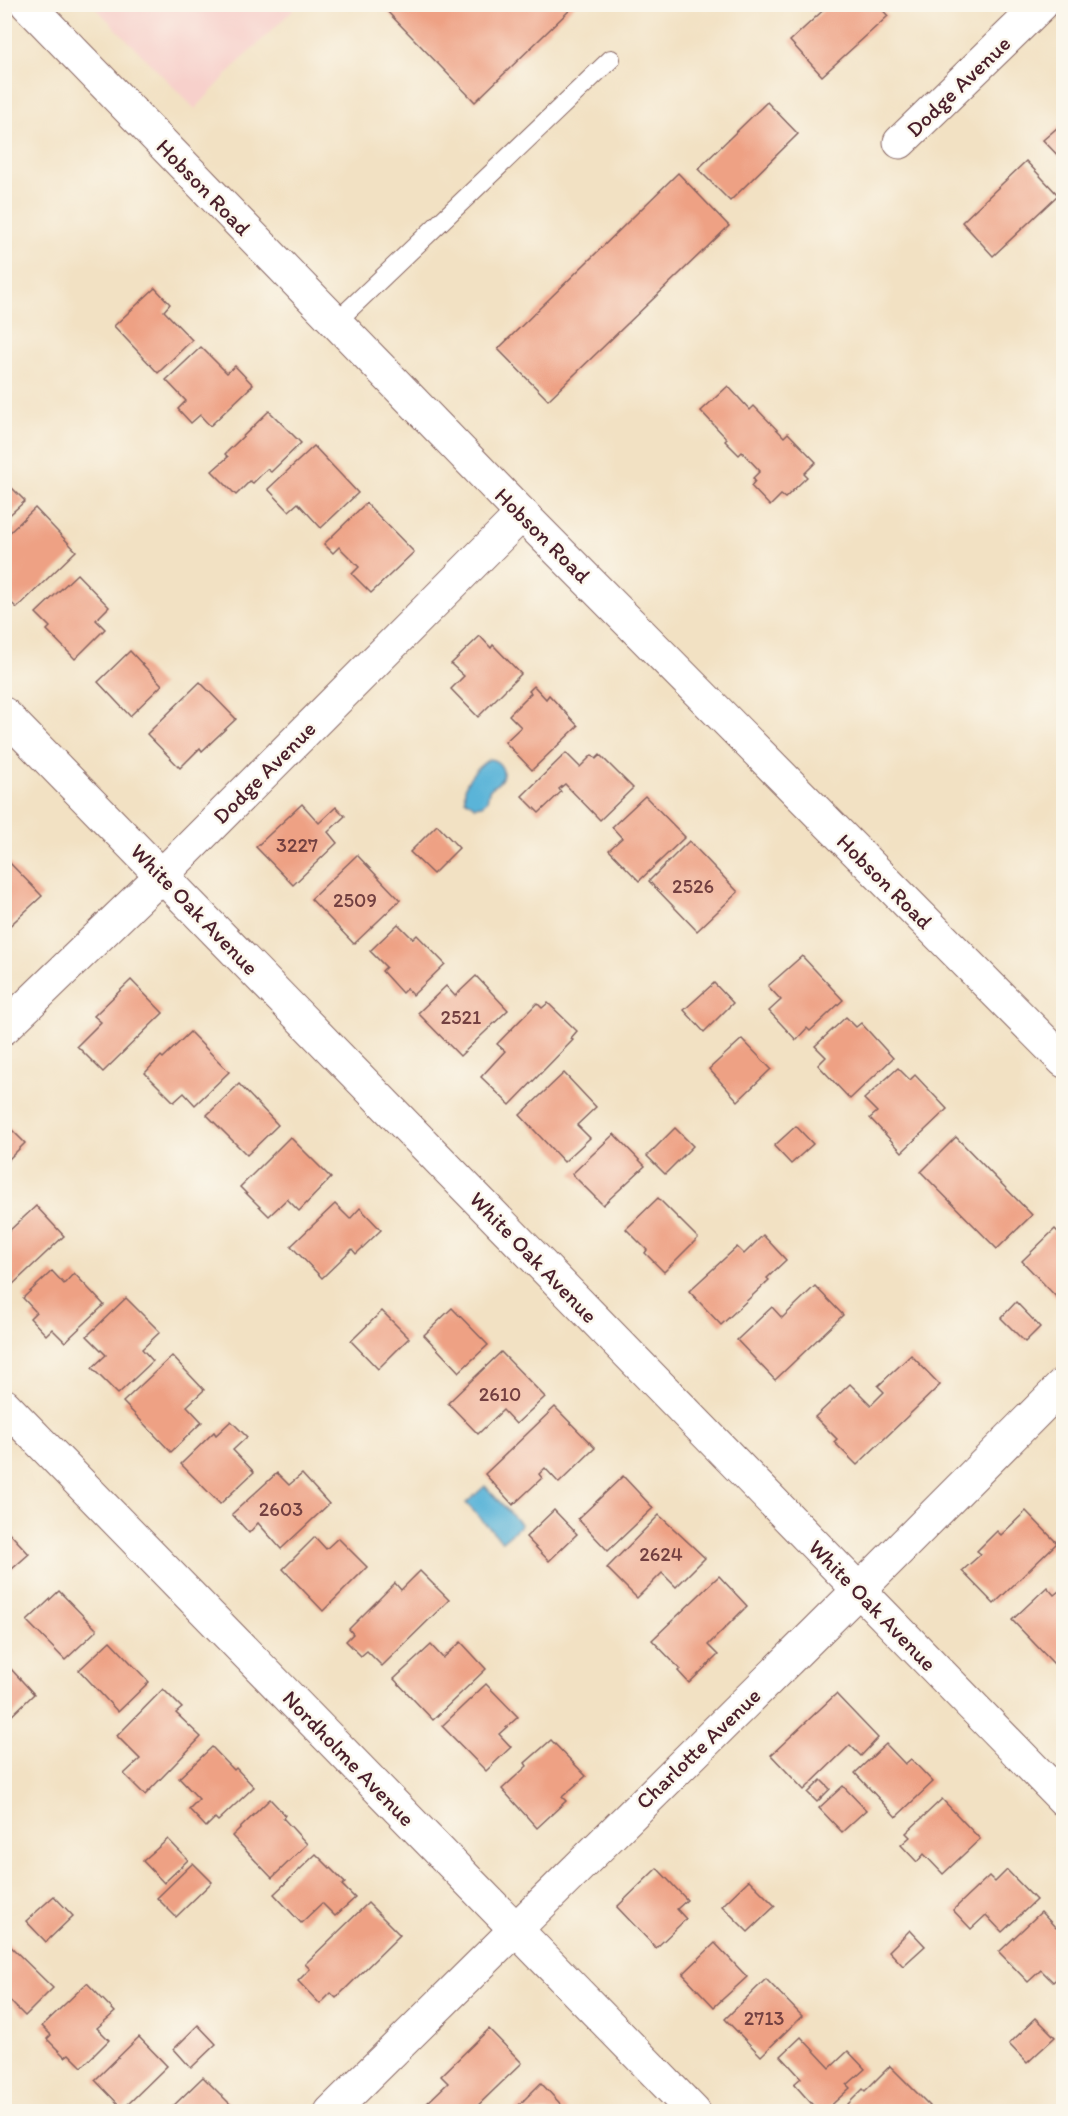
<svg xmlns="http://www.w3.org/2000/svg" width="1068" height="2116" font-family="Itim,sans-serif">
	<style>
		.built { fill: #f7d0cb }
		.water { fill: #5ab4d8; stroke: #526a82; stroke-width: 1.5 }
		.building { fill: #eea184 }
		.lines { fill: none; stroke-linecap: round; stroke-linejoin: round }
		.lane-casing { stroke: #856360; stroke-width: 20 }
		.street-casing { stroke: #856360; stroke-width: 35 }
		.secondary-casing { stroke: #856360; stroke-width: 35 }
		.lane { stroke: #fff; stroke-width: 18 }
		.street { stroke: #fff; stroke-width: 33 }
		.secondary { stroke: #fff; stroke-width: 33 }
		.labels { text-anchor: middle; stroke-width: 5; stroke-linejoin: round; paint-order: stroke }
		.number-label { font-size: 20px; fill: #734041 }
		.street-label { font-size: 22px; fill: #4a1f2b; stroke: #fbf7ec }
	</style>
	<rect width="100%" height="100%" fill="#fbf7ec"/>
	<filter id="ink" filterUnits="userSpaceOnUse"><feTurbulence type="fractalNoise" baseFrequency=".0167" numOctaves="2"/><feDisplacementMap in="SourceGraphic" scale="12" xChannelSelector="R" yChannelSelector="G"/><feConvolveMatrix kernelMatrix="1 2 1 2 8 2 1 2 1" color-interpolation-filters="sRGB"/></filter>
	<filter id="wash" filterUnits="userSpaceOnUse"><feTurbulence type="fractalNoise" baseFrequency=".008" numOctaves="4" result="noise"/><feDisplacementMap in="SourceGraphic" scale="24" xChannelSelector="R" yChannelSelector="G"/><feGaussianBlur stdDeviation="1.35" result="paint"/><feColorMatrix in="noise" values="0 0 0 0 0 0 0 0 0 0 0 0 0 0 0 0 0 1.4 0 .05"/><feComposite in="paint" operator="in"/></filter>
	<g filter="url(#wash)">
		<rect width="100%" height="100%" fill="#f2e1c3"/>
		<!-- built -->
		<polygon class="built" points="93,5 298,5 238,63 195,109"/>
		<!-- water -->
		<g class="water">
			<path d="M489 759C499 760 508 771 500 781 497 785 492 786 489 791L487 801 482 805 475 806 465 799C462 782 476 768 489 759Z"/>
			<polygon points="485,1486 521,1525 502,1541 466,1503"/>
		</g>
		<g id="blocks">
			<!-- building -->
			<g class="building">
				<polygon points="384,4 576,4 475,102 382,6"/>
				<polygon points="830,4 877,4 888,16 822,76 790,41"/>
				<polygon points="767,102 798,134 730,201 698,169"/>
				<polygon points="1064,122 1064,162 1043,140"/>
				<polygon points="1026,161 1058,195 993,256 962,222"/>
				<polygon points="678,173 729,226 548,400 498,349"/>
				<polygon points="155,288 170,304 164,311 192,340 158,373 114,326"/>
				<polygon points="201,347 227,373 235,366 253,385 210,426 200,415 191,423 178,409 186,401 166,380"/>
				<polygon points="728,386 750,410 754,406 784,437 788,433 816,462 804,474 807,477 785,498 781,495 770,506 751,486 755,481 753,478 760,471 742,452 739,455 725,441 727,439 701,411"/>
				<polygon points="269,411 301,443 271,472 267,469 253,483 250,481 236,495 212,471 228,457 225,454 229,450"/>
				<polygon points="314,446 358,493 321,528 298,503 289,511 268,489"/>
				<polygon points="4,480 25,501 4,520"/>
				<polygon points="366,503 414,552 371,593 352,574 359,567 339,547 333,553 324,544"/>
				<polygon points="35,508 76,551 17,608 4,596 4,538"/>
				<polygon points="77,574 109,607 96,620 105,629 75,659 47,630 50,627 36,613"/>
				<polygon points="480,636 491,648 493,645 521,674 478,717 451,689 464,676 451,664"/>
				<polygon points="130,651 162,685 130,716 98,682"/>
				<polygon points="200,682 236,719 202,751 200,748 180,768 147,734"/>
				<polygon points="534,686 546,699 549,695 578,726 532,770 505,742 521,727 509,715 531,693 529,691"/>
				<polygon points="566,753 580,767 592,755 596,759 600,755 633,788 600,820 565,784 559,789 561,792 539,813 522,796"/>
				<polygon points="645,796 685,837 639,881 609,850 622,838 612,827"/>
				<polygon points="302,804 319,823 336,807 345,816 328,832 337,843 293,885 256,847"/>
				<polygon points="437,825 459,848 433,874 410,852"/>
				<polygon points="689,841 738,892 697,931 649,881"/>
				<polygon points="357,855 400,900 354,944 311,899"/>
				<polygon points="6,859 42,896 4,931 4,861"/>
				<polygon points="398,924 413,939 417,935 445,964 413,995 407,988 402,993 382,971 386,967 370,951"/>
				<polygon points="802,956 843,1000 810,1031 807,1028 796,1040 769,1011 781,1000 768,986"/>
				<polygon points="476,976 508,1010 460,1056 418,1013 446,986 455,996"/>
				<polygon points="131,980 163,1013 103,1072 77,1046 101,1022 94,1016"/>
				<polygon points="714,983 733,1003 704,1032 684,1010"/>
				<polygon points="537,1003 542,1008 548,1003 577,1031 571,1038 573,1040 510,1105 481,1077 505,1051 497,1044"/>
				<polygon points="846,1017 856,1027 861,1023 893,1058 850,1099 818,1065 826,1057 815,1046"/>
				<polygon points="190,1032 229,1072 195,1105 184,1093 174,1102 145,1073 161,1056 163,1058"/>
				<polygon points="742,1039 771,1069 738,1101 709,1069"/>
				<polygon points="898,1068 910,1080 915,1075 947,1109 902,1152 870,1118 877,1112 864,1099"/>
				<polygon points="564,1073 596,1107 577,1125 590,1138 564,1162 520,1115"/>
				<polygon points="239,1084 278,1125 247,1155 207,1115"/>
				<polygon points="4,1122 25,1143 4,1164"/>
				<polygon points="796,1126 813,1144 791,1164 774,1146"/>
				<polygon points="675,1128 693,1146 665,1174 647,1156"/>
				<polygon points="614,1134 645,1166 603,1205 572,1174"/>
				<polygon points="290,1137 331,1178 299,1211 287,1199 269,1216 240,1187"/>
				<polygon points="956,1137 1032,1215 997,1249 921,1172"/>
				<polygon points="658,1198 698,1238 664,1272 645,1253 647,1250 626,1229"/>
				<polygon points="335,1204 350,1219 360,1208 381,1230 356,1254 352,1249 322,1278 291,1246"/>
				<polygon points="36,1206 64,1236 10,1287 4,1281 4,1226 9,1231"/>
				<polygon points="1055,1229 1064,1238 1064,1305 1022,1261"/>
				<polygon points="763,1235 786,1260 767,1278 769,1280 721,1325 689,1291 737,1247 744,1254"/>
				<polygon points="52,1271 64,1284 74,1273 104,1305 65,1342 52,1329 46,1335 30,1318 36,1312 23,1298"/>
				<polygon points="815,1286 843,1315 775,1380 737,1340 772,1307 782,1318"/>
				<polygon points="126,1298 160,1332 142,1349 153,1361 118,1394 92,1368 106,1355 87,1336"/>
				<polygon points="1016,1302 1040,1327 1025,1342 1001,1318"/>
				<polygon points="452,1308 488,1345 459,1372 424,1335"/>
				<polygon points="382,1311 409,1338 378,1369 351,1341"/>
				<polygon points="501,1352 545,1397 516,1424 503,1410 478,1434 448,1403"/>
				<polygon points="911,1355 940,1385 857,1465 834,1442 837,1439 815,1417 850,1384 871,1405 884,1392 878,1386"/>
				<polygon points="172,1356 204,1390 187,1406 202,1422 171,1452 123,1402"/>
				<polygon points="555,1407 595,1448 559,1483 545,1468 539,1474 542,1478 513,1505 485,1474"/>
				<polygon points="231,1421 247,1437 233,1450 254,1472 220,1504 181,1464 214,1432 216,1435"/>
				<polygon points="277,1473 289,1485 302,1474 329,1504 281,1549 258,1523 249,1533 232,1514"/>
				<polygon points="623,1476 653,1508 608,1551 578,1519"/>
				<polygon points="554,1510 577,1534 549,1561 526,1537"/>
				<polygon points="1026,1511 1057,1543 994,1604 962,1571 981,1554 977,1551 997,1531 1001,1535"/>
				<polygon points="659,1515 705,1558 676,1587 662,1573 637,1598 607,1568"/>
				<polygon points="4,1527 29,1554 4,1576"/>
				<polygon points="315,1537 326,1549 338,1538 367,1567 323,1611 283,1569"/>
				<polygon points="420,1571 449,1600 382,1666 367,1651 361,1656 346,1641 353,1634 349,1629 395,1583 401,1590"/>
				<polygon points="719,1576 747,1606 708,1645 718,1655 689,1683 678,1671 680,1669 652,1640"/>
				<polygon points="1047,1587 1054,1595 1064,1587 1064,1656 1054,1664 1012,1620"/>
				<polygon points="59,1591 97,1630 65,1660 27,1621"/>
				<polygon points="110,1641 149,1682 118,1712 79,1670"/>
				<polygon points="461,1642 486,1669 433,1720 394,1679 431,1645 443,1658"/>
				<polygon points="11,1669 34,1694 4,1723 4,1675"/>
				<polygon points="486,1684 518,1717 499,1734 511,1747 486,1771 442,1726"/>
				<polygon points="163,1689 182,1708 176,1713 201,1737 145,1795 124,1774 140,1759 117,1736"/>
				<polygon points="836,1694 878,1738 861,1756 850,1745 804,1790 771,1755"/>
				<polygon points="551,1740 586,1776 562,1797 566,1801 537,1828 502,1789 527,1766 525,1763"/>
				<polygon points="886,1744 905,1764 911,1759 933,1782 896,1817 855,1773"/>
				<polygon points="212,1747 234,1770 236,1768 254,1787 218,1821 215,1818 206,1827 189,1809 199,1799 179,1778"/>
				<polygon points="821,1780 830,1789 817,1802 808,1793"/>
				<polygon points="843,1786 866,1810 842,1832 819,1808"/>
				<polygon points="270,1799 285,1815 283,1818 307,1844 272,1878 232,1836"/>
				<polygon points="942,1799 980,1839 943,1874 924,1854 917,1862 901,1845 910,1837 906,1833"/>
				<polygon points="168,1839 188,1860 164,1883 143,1861"/>
				<polygon points="316,1854 345,1883 342,1885 355,1898 335,1916 322,1903 301,1923 274,1894"/>
				<polygon points="193,1863 212,1882 176,1917 157,1898"/>
				<polygon points="657,1868 687,1900 677,1909 686,1919 656,1948 617,1907"/>
				<polygon points="1007,1870 1036,1900 1002,1932 986,1915 971,1929 953,1910 989,1876 995,1882"/>
				<polygon points="749,1880 775,1906 748,1932 722,1906"/>
				<polygon points="54,1896 73,1916 46,1942 26,1921"/>
				<polygon points="368,1903 400,1935 336,1998 331,1993 320,2004 298,1981 310,1969 305,1964"/>
				<polygon points="1041,1912 1056,1928 1059,1925 1064,1930 1064,1972 1053,1982 1041,1970 1028,1982 999,1952"/>
				<polygon points="910,1930 925,1946 903,1966 889,1951"/>
				<polygon points="4,1940 53,1988 25,2016 4,1995"/>
				<polygon points="715,1943 747,1977 714,2007 683,1974"/>
				<polygon points="766,1979 802,2016 761,2056 725,2019"/>
				<polygon points="87,1983 115,2012 97,2028 109,2040 82,2067 69,2054 65,2057 47,2039 51,2035 42,2026"/>
				<polygon points="1036,2018 1055,2037 1027,2063 1009,2044"/>
				<polygon points="198,2025 216,2044 191,2068 174,2049"/>
				<polygon points="489,2029 522,2063 471,2112 431,2112 425,2105 448,2083 441,2076"/>
				<polygon points="139,2037 167,2066 123,2109 95,2080"/>
				<polygon points="801,2037 830,2068 848,2051 865,2069 847,2085 850,2088 824,2112 819,2112 794,2084 801,2078 781,2056"/>
				<polygon points="890,2066 930,2106 924,2112 840,2112 863,2089 865,2091"/>
				<polygon points="203,2077 231,2105 225,2112 167,2112"/>
				<polygon points="541,2083 568,2112 512,2112"/>
			</g>
		</g>
	</g>
	<g filter="url(#ink)">
		<use href="#blocks" fill-opacity="0" stroke="#856360" stroke-width="1.5"/>
		<g class="lines">
			<defs>
				<polyline id="lane" points="336,322 611,59"/>
				<g id="street">
					<polyline points="900,142 1042,4"/>
					<polyline points="4,714 1064,1800"/>
					<polyline points="4,1028 162,875 522,514"/>
					<polyline points="4,1405 694,2112"/>
					<polyline points="331,2112 858,1591 1064,1384"/>
				</g>
				<polyline id="secondary" points="27,4 522,514 1064,1061"/>
			</defs>
			<!-- lane casing -->
			<use href="#lane" class="lane-casing"/>
			<!-- street casing -->
			<use href="#street" class="street-casing"/>
			<!-- secondary casing -->
			<use href="#secondary" class="secondary-casing"/>
			<!-- lane -->
			<use href="#lane" class="lane"/>
			<!-- street -->
			<use href="#street" class="street"/>
			<!-- secondary -->
			<use href="#secondary" class="secondary"/>
		</g>
	</g>
	<g class="labels">
		<!-- number labels -->
		<g class="number-label">
			<text x="297" y="852">3227</text>
			<text x="693" y="893">2526</text>
			<text x="355" y="907">2509</text>
			<text x="461" y="1024">2521</text>
			<text x="500" y="1401">2610</text>
			<text x="281" y="1516">2603</text>
			<text x="661" y="1561">2624</text>
			<text x="764" y="2025">2713</text>
		</g>
		<!-- street labels -->
		<g class="street-label">
			<text transform="translate(958 86) rotate(-44)" y="8">Dodge Avenue</text>
			<text transform="translate(204 187) rotate(46)" y="8">Hobson Road</text>
			<text transform="translate(543 535) rotate(45)" y="8">Hobson Road</text>
			<text transform="translate(264 772) rotate(-45)" y="8">Dodge Avenue</text>
			<text transform="translate(885 881) rotate(45)" y="8">Hobson Road</text>
			<text transform="translate(195 909) rotate(46)" y="8">White Oak Avenue</text>
			<text transform="translate(534 1257) rotate(46)" y="8">White Oak Avenue</text>
			<text transform="translate(873 1605) rotate(46)" y="8">White Oak Avenue</text>
			<text transform="translate(698 1748) rotate(-44)" y="8">Charlotte Avenue</text>
			<text transform="translate(349 1758) rotate(46)" y="8">Nordholme Avenue</text>
		</g>
	</g>
	<!-- margin -->
	<rect width="1068" height="2116" fill="none" stroke="#fbf7ec" stroke-width="24"/>
</svg>
